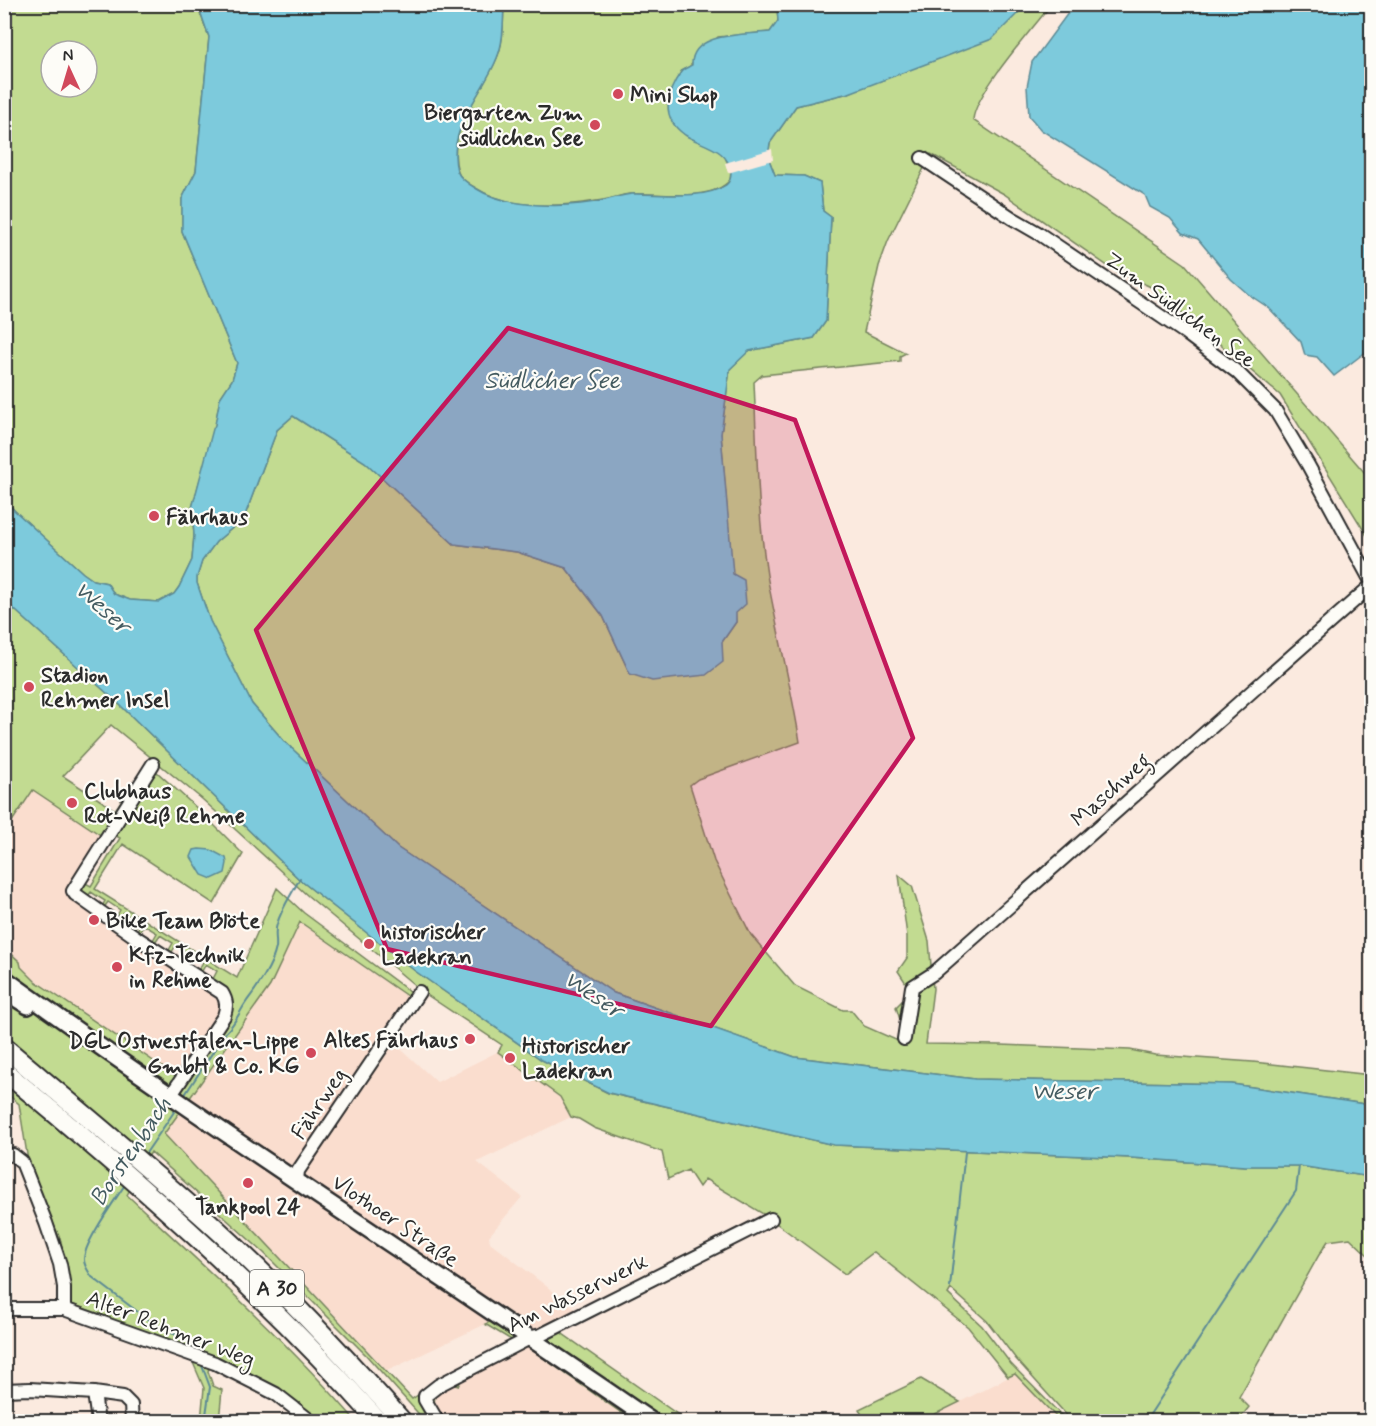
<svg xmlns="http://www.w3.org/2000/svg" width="1376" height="1426" font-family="Mynerve,sans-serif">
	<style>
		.built { fill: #faddce }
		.green { fill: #c2db91; stroke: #76835e; stroke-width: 1.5; fill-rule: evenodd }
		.water { fill: #7dcadc; stroke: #5c8a95; stroke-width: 1.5 }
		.pier { fill: #fbeadf }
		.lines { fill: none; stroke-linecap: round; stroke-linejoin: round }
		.stream { stroke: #5c8a95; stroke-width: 2 }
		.minor-casing { stroke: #2b2b2b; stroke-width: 16 }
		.major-casing { stroke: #2b2b2b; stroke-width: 20 }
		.highway-casing { stroke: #2b2b2b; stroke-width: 22 }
		.minor { stroke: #fdfcf7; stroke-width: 12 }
		.major { stroke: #fdfcf7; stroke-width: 15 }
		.highway { stroke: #fdfcf7; stroke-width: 18 }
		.marked { fill: #c2185b; fill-opacity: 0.2; stroke: #c2185b; stroke-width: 4.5; stroke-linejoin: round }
		.poi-dot { fill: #d1495b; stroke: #fdfcf7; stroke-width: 2 }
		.labels { text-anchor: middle; stroke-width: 4.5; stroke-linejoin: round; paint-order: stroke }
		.shield { fill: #fdfcf7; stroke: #6a6a68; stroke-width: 1.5 }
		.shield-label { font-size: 21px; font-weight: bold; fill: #2b2b2b }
		.poi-label { font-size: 22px; font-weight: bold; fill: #2b2b2b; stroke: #fdfcf7; text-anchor: start }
		.street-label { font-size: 22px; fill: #2b2b2b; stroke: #fdfcf7 }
		.water-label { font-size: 24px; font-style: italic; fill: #445b60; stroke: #fdfcf7 }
	</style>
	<rect width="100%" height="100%" fill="#fbeadf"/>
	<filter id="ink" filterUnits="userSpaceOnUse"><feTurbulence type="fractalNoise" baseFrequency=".0167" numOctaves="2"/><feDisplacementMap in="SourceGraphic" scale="12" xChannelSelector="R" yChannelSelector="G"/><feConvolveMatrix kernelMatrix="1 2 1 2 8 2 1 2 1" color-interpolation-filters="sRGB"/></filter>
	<g filter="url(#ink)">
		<!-- built -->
		<g class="built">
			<polygon points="32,790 108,840 79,891 230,1003 183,1082 35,981 21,967 20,962 5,948 5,832"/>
			<polygon points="300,922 417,1003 392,1041 437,1082 497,1052 503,1045 498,1052 560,1097 571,1117 477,1162 522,1197 489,1236 490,1242 578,1311 526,1347 633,1421 441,1421 434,1405 435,1394 447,1383 458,1386 464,1376 525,1346 494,1320 387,1371 164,1135 270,986"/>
			<polygon points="1015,1374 1060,1421 921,1422 960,1402"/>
		</g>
		<!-- green -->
		<g class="green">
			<path d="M4 5H197L209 37 196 171 182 199V231L237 363 232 380 220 398 215 426 192 508 194 535 192 560 179 587 174 594 159 602 130 600 114 594 107 583 93 580 83 573 15 511 5 500ZM51 51H87V87H51Z"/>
			<path d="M504 5H779L777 8 778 21 770 32 718 37 689 67 682 70 667 99 684 134 720 151 725 157 731 171 730 180C711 203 656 192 629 194 620 195 612 199 603 200 561 207 511 211 474 187 468 183 460 179 458 172 445 131 483 93 497 58 504 42 503 23 504 5Z"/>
			<path d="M1021 5H1051C1032 29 975 93 973 120L1185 264 1371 480V542L1280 395 1153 288 1112 269 1004 194 931 154 888 241 879 266 864 332 906 353 900 356V361L762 375 754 382C757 446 757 511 767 575 777 631 791 686 800 742L698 779 690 785 714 861 751 935 795 986 843 1010H851L864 1026 898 1041 903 1029 896 1007 906 997V983L898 971 907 958V936L899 875 912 886 929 941 933 989 926 1044 1001 1045 1130 1050 1155 1055 1253 1062 1371 1075V1105L1232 1084 975 1079 795 1057 614 993 398 848 284 741 252 704 210 621 197 583V577L202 561 216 542 244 518 277 430 293 416 365 462 454 544 517 552 566 568 603 616 630 674 722 642 736 622 721 434 730 369 748 351 814 338 826 321 831 217 823 211 820 183 804 176 775 175 768 157 770 143 796 106 849 93 1021 10Z"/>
			<path d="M5 601 119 704 300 880 415 971 542 1060 608 1093 834 1145 1131 1158 1245 1166H1299L1371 1177V1258L1350 1238 1328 1241 1319 1255 1239 1397 1249 1407 1238 1421H1072L1016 1359 987 1321 951 1289 948 1294 982 1326 1011 1364 1067 1421H1060L1015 1374 1008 1377 968 1327 874 1252 845 1274 765 1215 705 1179 699 1187 688 1170 668 1179 662 1152 594 1128 579 1119 571 1117 560 1097 498 1052 502 1045 424 993 308 896 202 799 111 725 63 776 115 810 147 763 200 811 243 854 214 904 123 844 95 889 237 978 277 888 304 913 410 992 407 996 300 922 270 986 164 1134 412 1399 441 1379 513 1341 485 1324 494 1320 526 1346 563 1328V1334L687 1421H633L526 1346 464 1376 458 1386 447 1383 435 1394 434 1405 441 1421H425L366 1355 264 1253 151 1152 127 1195C206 1268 286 1340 356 1421H316L213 1359 208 1371 213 1386 222 1390 219 1421H201L204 1388 191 1358 173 1346 103 1315 71 1304 61 1241 29 1167 19 1104 5 1092V948L20 962 21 967 35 981 183 1081 228 1016 212 981 217 971 206 964 202 971 199 969 203 962 176 945 172 952 169 950 173 943 160 935 155 942 153 940 157 933 144 925 139 932 137 930 141 924 139 922 134 929 132 927 136 920 124 912 119 919 116 917 120 910 108 902 103 909 101 908 105 901 91 892 85 900 79 891 82 881 91 886 120 838 112 834 108 840 33 790 5 832Z"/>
			<polygon points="921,1379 960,1402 921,1421 865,1421 859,1409"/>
		</g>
		<!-- water -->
		<g class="water">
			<path d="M198 5H504C503 22 504 41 497 58 483 94 446 129 457 171 460 179 470 185 477 189 508 209 570 208 605 200 614 198 622 195 632 194 658 193 703 201 726 185 730 182 731 178 731 173 729 148 702 146 685 135 660 118 666 93 681 72 683 69 689 67 692 65 691 31 747 35 770 32L778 21 777 8 779 5H1021V10L992 39 849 93 796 106 770 143 768 157 775 175 804 176 820 183 823 211 831 217 826 321 814 338 749 351 730 369 721 434 733 574 744 580 746 604 736 613V622L722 642 723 662 706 675 652 681 630 674 603 616 566 568 517 552 454 544 365 462 293 416 277 430 244 518 216 542 202 561 197 577V583L210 621 252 704 284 741 398 848 614 993 795 1057 975 1079 1232 1084 1371 1105V1177L1299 1166H1245L1131 1158 834 1145 609 1093 542 1060 415 971 300 880 119 704 5 601 4 500 15 511 83 573 93 580 107 583 114 594 130 600 159 602 174 594 179 587 192 560 194 535 192 508 213 429 215 425 220 398 232 380 237 363 182 231V199L196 171 209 37Z"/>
			<polygon points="1074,5 1371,5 1371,348 1334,376 1317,357 1305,355 1301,342 1269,308 1248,294 1231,279 1198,239 1183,233 1170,218 1150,207 1145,195 1041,130 1029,116 1027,87 1032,62"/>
			<polygon points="199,849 211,850 226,858 227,863 225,873 212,879 202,875 191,857 194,850"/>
		</g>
		<!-- pier -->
		<polygon class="pier" points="772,149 773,160 728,173 725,163"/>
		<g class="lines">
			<!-- stream -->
			<g class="stream">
				<path d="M184 1096 226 1032C236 1023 239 1012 247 1001 258 986 272 967 276 948 277 940 274 932 277 924 282 907 292 894 300 878"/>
				<polyline points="144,1156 178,1106"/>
				<path d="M126 1183C116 1199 83 1244 84 1260 84 1266 89 1272 92 1277L155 1325 169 1332 193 1341 197 1352"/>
				<polyline points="950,1287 965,1152"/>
				<polyline points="201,1363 210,1387 205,1422"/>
				<polyline points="1145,1422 1296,1191 1299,1166"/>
			</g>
			<defs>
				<g id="minor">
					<polyline points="922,158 1012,218 1038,233 1184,332 1237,372 1275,410 1308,465 1372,583"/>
					<path d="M153 764 73 891 75 894 137 938 222 993C227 1001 227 1007 224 1016L171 1095"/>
					<polyline points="904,1039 912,987 934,973 1372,585"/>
					<polyline points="4,1154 13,1155 22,1162 46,1223 60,1264 64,1287 64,1309"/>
					<polyline points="297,1180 298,1171 419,992"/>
					<polyline points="4,1309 64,1309 215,1363 276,1394 312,1422"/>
					<polyline points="4,1390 30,1389 94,1393"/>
					<polyline points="98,1422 94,1393 123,1397 131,1405 132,1422"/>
					<polyline points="438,1422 425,1400 425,1396 439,1385 532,1337 541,1335 771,1219"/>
				</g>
				<g id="major">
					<path d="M4 978C216 1132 438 1273 653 1422"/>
					<polyline points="4,991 28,1006"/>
				</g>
				<g id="highway">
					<path d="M4 1047C73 1105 142 1162 209 1222 277 1284 341 1352 403 1422"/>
					<path d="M4 1071C136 1180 265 1293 379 1422"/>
				</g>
			</defs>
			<!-- minor casing -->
			<use href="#minor" class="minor-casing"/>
			<!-- major casing -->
			<use href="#major" class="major-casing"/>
			<!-- highway casing -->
			<use href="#highway" class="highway-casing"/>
			<!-- minor -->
			<use href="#minor" class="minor"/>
			<!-- major -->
			<use href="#major" class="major"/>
			<!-- highway -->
			<use href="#highway" class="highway"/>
		</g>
	</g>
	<!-- marked area -->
	<path class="marked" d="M508 328 795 420 913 738 711 1026 387 949 256 630Z"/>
	<!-- markers -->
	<g class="poi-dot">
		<circle cx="618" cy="94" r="6"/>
		<circle cx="595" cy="125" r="6"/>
		<circle cx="154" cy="516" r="6"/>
		<circle cx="29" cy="687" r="6"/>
		<circle cx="72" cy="803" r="6"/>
		<circle cx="94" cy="920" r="6"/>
		<circle cx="369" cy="944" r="6"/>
		<circle cx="117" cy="967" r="6"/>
		<circle cx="470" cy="1039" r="6"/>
		<circle cx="311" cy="1053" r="6"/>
		<circle cx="510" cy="1058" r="6"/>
		<circle cx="248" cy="1183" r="6"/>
	</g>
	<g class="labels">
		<!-- shield labels -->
		<rect class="shield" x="250" y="1270" width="54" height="36" rx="4.5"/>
		<g class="shield-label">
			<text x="277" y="1295">A 30</text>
		</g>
		<!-- poi labels -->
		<g class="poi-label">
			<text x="630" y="102">Mini Shop</text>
			<text x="583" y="120" text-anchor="end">Biergarten Zum<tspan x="583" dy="25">südlichen See</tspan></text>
			<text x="166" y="524">Fährhaus</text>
			<text x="41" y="682">Stadion<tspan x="41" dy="25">Rehmer Insel</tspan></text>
			<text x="84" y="798">Clubhaus<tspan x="84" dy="25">Rot-Weiß Rehme</tspan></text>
			<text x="106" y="928">Bike Team Blöte</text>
			<text x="381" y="939">historischer<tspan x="381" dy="25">Ladekran</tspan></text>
			<text x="129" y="962">Kfz-Technik<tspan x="129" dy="25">in Rehme</tspan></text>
			<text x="458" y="1047" text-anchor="end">Altes Fährhaus</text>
			<text x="299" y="1048" text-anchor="end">DGL Ostwestfalen-Lippe<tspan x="299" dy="25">GmbH &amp; Co. KG</tspan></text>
			<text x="522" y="1053">Historischer<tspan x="522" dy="25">Ladekran</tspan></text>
			<text x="248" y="1214" text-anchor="middle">Tankpool 24</text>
		</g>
		<!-- street labels -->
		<g class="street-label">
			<text transform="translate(1181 309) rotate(36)" y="8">Zum Südlichen See</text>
			<text transform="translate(1110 789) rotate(-42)" y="8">Maschweg</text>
			<text transform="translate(318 1103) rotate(-56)" y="8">Fährweg</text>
			<text transform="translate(396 1220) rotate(34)" y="8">Vlothoer Straße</text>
			<text transform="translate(577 1292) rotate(-26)" y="8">Am Wasserwerk</text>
			<text transform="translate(171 1328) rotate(21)" y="8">Alter Rehmer Weg</text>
		</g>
		<!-- water labels -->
		<g class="water-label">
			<text x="552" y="388">Südlicher See</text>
			<text transform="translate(103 607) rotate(42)" y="8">Weser</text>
			<text transform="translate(594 994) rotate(34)" y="8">Weser</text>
			<text x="1064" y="1099">Weser</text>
			<text transform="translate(130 1151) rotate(-56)" y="8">Borstenbach</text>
		</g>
	</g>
	<!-- margin -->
	<rect width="1376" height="1426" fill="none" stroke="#fdfcf7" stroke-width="24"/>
	<rect x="12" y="12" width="1352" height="1402" fill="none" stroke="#2b2b2b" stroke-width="2" filter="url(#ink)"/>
	<!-- north arrow -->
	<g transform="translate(69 69) rotate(356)"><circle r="28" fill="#fdfcf7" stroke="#a9a8a5" stroke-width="1.5"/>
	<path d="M0-4.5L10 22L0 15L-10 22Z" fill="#d1495b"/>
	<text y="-9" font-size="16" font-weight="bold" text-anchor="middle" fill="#2b2b2b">N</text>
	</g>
</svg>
